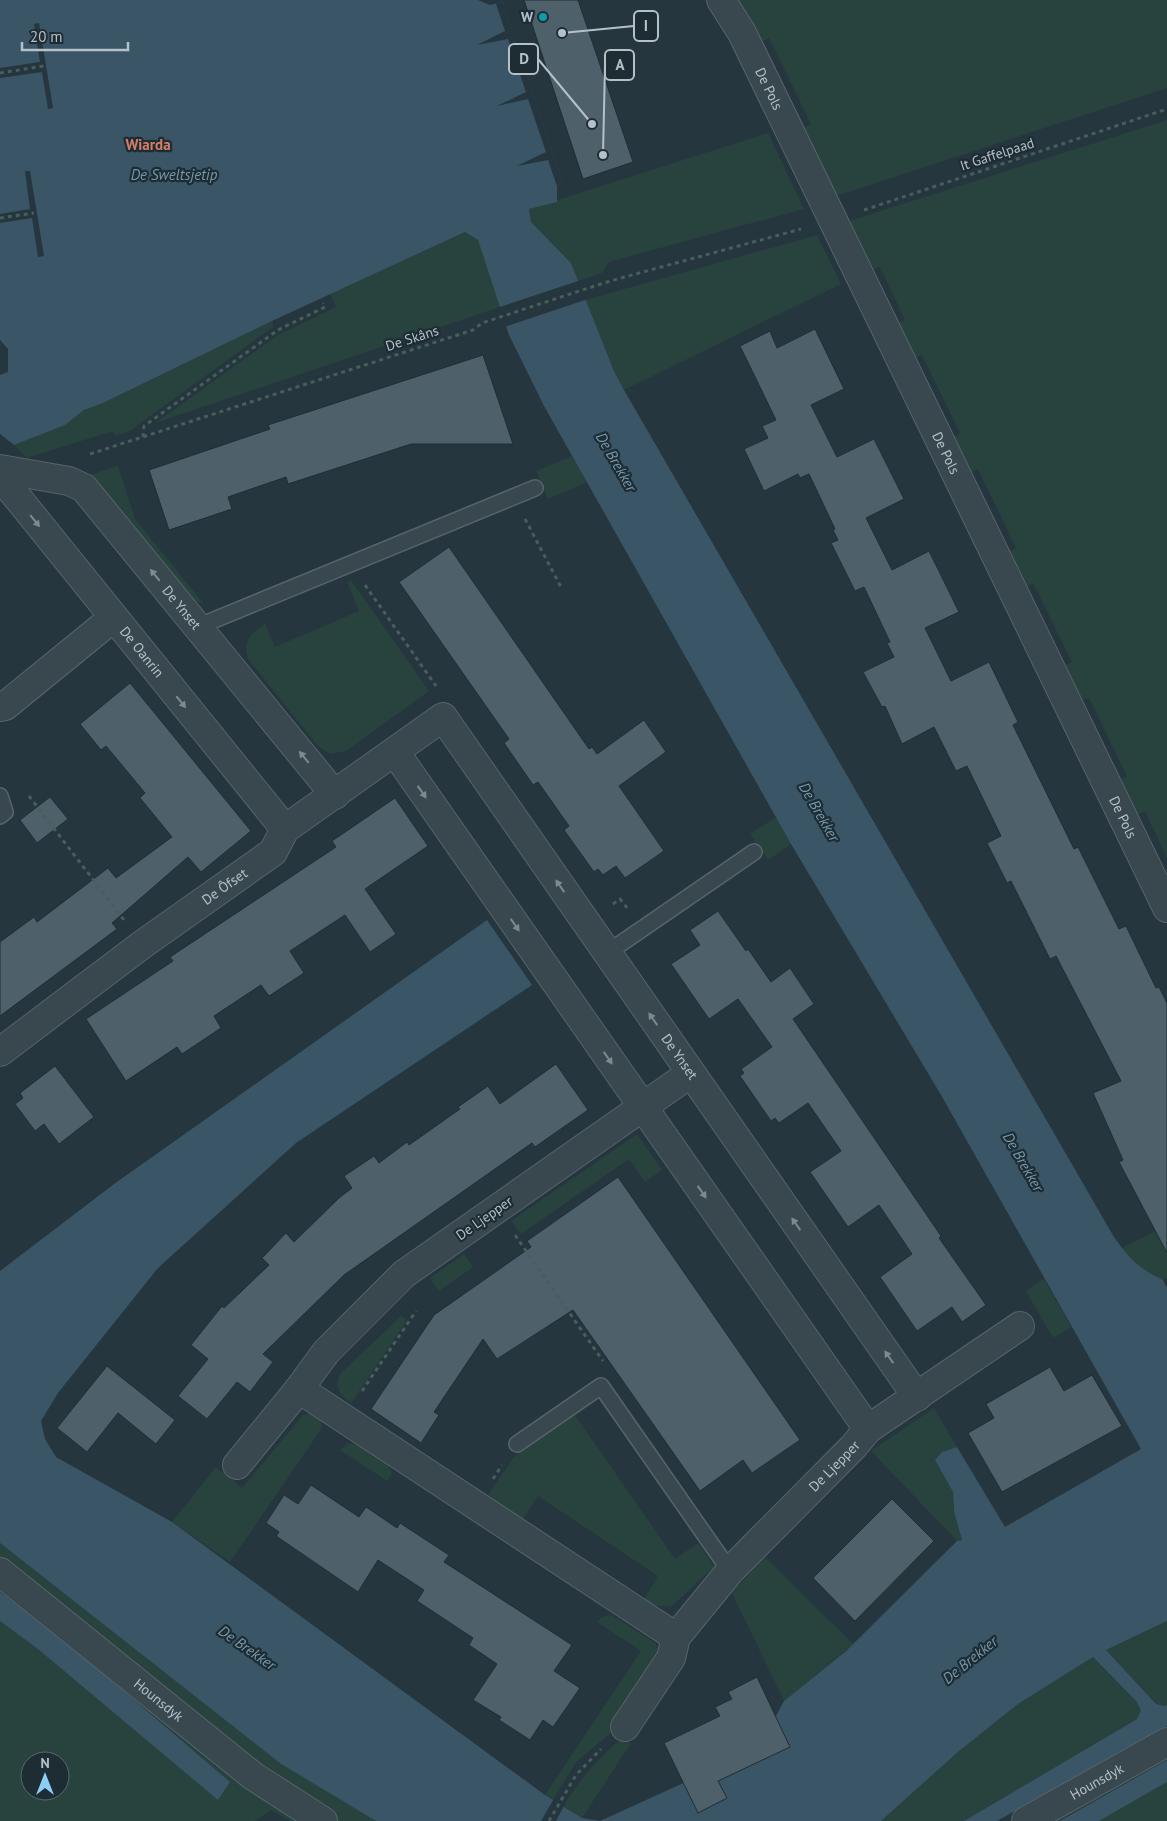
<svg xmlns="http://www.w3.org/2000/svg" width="1167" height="1821" font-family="'PT Sans',sans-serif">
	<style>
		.green { fill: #28423e; fill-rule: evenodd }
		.water { fill: #395566 }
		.pier { fill: #25363f }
		.building { fill: #4e606a; stroke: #202e36 }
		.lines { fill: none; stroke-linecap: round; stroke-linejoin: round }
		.lane-casing { stroke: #57646c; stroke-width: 18 }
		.street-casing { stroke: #57646c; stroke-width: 30 }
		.path { stroke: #475e5b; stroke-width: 3; stroke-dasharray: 4 4; stroke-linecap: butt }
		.lane { stroke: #39474f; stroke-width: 15 }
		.street { stroke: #39474f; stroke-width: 28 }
		.oneway { fill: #7d8a92 }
		.culture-dot { fill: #0f9aa8; stroke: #1e2c34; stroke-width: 2 }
		.labels { text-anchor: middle; stroke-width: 4.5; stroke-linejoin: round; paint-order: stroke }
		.poi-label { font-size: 14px; font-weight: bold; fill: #b5c1c9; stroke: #1e2c34; text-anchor: end }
		.street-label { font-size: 14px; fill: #b5c1c9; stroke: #1e2c34 }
		.neighbourhood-label { font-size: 15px; font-weight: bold; fill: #d47e66; stroke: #1e2c34 }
		.water-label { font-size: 15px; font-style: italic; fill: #7699ac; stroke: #1e2c34 }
		.leader { fill: none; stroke: #b5c1c9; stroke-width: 2 }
		.callout-dot { fill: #b5c1c9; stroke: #1e2c34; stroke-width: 2 }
		.callout { fill: #1e2c34; stroke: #b5c1c9; stroke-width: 2 }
		.callout-label { font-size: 15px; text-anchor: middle; font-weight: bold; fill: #b5c1c9 }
	</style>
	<rect width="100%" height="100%" fill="#25363f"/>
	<!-- green -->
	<g class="green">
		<polygon points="735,0 1167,0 1167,88 833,197 801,129 811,124 769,38 759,43"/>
		<polygon points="1167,120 1167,858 1145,811 1135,816 1118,781 1127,776 1089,698 1079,701 1063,667 1072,662 1033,583 1024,588 1007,553 1016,548 978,469 968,474 951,438 960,433 922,355 913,359 896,324 905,320 880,267 870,271 846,222"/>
		<polygon points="768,133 804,209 609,262 602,273 578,281 571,263 531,222 529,209"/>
		<polygon points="465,232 478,240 500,307 155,423 278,335 336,307 330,294"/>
		<polygon points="817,235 841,284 624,390 614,371 585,300"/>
		<polygon points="272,321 274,326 130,431 115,436 113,431 27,458 14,445 65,425 84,410 103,403"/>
		<polygon points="572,456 587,482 548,499 536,471"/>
		<polygon points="118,466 135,519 204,604 190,600 86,476"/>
		<path d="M351 580 429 691 346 751 330 754 317 745 248 659C243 641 250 633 265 624L275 647 359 611 347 582Z"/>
		<polygon points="776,817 791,844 768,860 750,834"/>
		<polygon points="637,1134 662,1170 645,1182 629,1159 521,1234 511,1221"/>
		<polygon points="1161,1228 1167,1239 1167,1278 1163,1280 1144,1272 1122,1248"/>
		<polygon points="464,1254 473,1267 439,1291 430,1278"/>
		<polygon points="1044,1279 1071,1327 1053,1338 1026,1291"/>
		<path d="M401 1316 407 1320 351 1403C340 1396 334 1387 340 1374Z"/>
		<polygon points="934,1408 957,1447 942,1452 935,1460 953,1492 954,1512 962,1540 957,1541 871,1451"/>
		<polygon points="308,1414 313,1414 320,1419 322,1428 230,1562 172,1522 216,1467 242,1488 303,1415"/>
		<polygon points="575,1415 675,1559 698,1543 714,1567 672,1606 655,1606 644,1599 658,1576 538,1496 523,1519 488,1495 514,1457"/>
		<path d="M348 1443C359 1443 391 1462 392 1474L387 1481 340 1450Z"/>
		<polygon points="0,1543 281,1764 376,1821 336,1821 300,1801 0,1566"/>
		<polygon points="765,1557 853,1644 784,1701 732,1593"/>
		<path d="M0 1582 306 1821H290L271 1810 255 1821H0V1621L230 1782 55 1632 0 1592ZM30 1761H60V1791H30Z"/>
		<polygon points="611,1615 655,1643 658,1651 609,1728 613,1731 576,1762 553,1800 545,1795 641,1651 597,1622 602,1617"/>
		<polygon points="1167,1621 1167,1705 1164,1707 1156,1704 1106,1650"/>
		<polygon points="1093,1657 1136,1701 1141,1709 1137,1719 964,1821 881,1821 958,1752 1018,1704"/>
		<path d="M623 1737 631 1743 582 1818 564 1806C579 1779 599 1758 623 1737Z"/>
		<polygon points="1167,1750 1167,1760 1060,1821 1040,1821"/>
		<polygon points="1167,1782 1167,1821 1099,1821"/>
	</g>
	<!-- water -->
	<g class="water">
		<path d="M0 0H478L490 5 503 2 562 180 557 186V202L529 209 531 222 571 263 614 371 624 390 1114 1237C1129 1258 1139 1269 1163 1280L1167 1288V1621L1106 1650 1156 1704 1164 1706 1167 1705V1726L997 1821H964L1137 1719 1141 1710 1136 1701 1093 1657 1018 1704 958 1752 881 1821H376L281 1764 0 1543V1271L114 1184 487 920 532 985 296 1143 158 1268 58 1393 41 1421 45 1439 56 1457 172 1522 545 1795 582 1818 600 1821 758 1749 784 1701 846 1651 957 1541 962 1540 954 1512 953 1492 935 1460 942 1452 957 1447 1005 1527 1141 1449 941 1095 791 844 544 406 509 335 478 240 465 232 272 321 103 403 84 410 65 425 14 445 0 434V375L8 372V349L0 340Z"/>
		<polygon points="0,1592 55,1632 230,1782 218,1800 38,1649 0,1621"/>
		<polygon points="1167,1760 1167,1782 1099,1821 1060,1821"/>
	</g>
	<!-- pier -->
	<g class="pier">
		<polygon points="503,2 562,180 557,186 548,160 517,166 546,152 528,99 497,106 526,92 508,39 477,45 505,31 496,4"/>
		<polygon points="39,23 53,108 48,109 42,72 0,78 0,68 40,62 34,24"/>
		<polygon points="25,171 30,171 44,256 38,257 32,218 0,223 0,214 30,209"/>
		<polygon points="581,280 588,299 504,327 497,308"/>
		<polygon points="555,1797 565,1804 556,1821 541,1821"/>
	</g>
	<!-- building -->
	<g class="building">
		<polygon points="524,0 578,0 633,162 583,179"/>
		<polygon points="815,329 844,389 811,405 837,457 874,439 904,499 866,518 892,570 929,551 959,612 925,628 951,681 989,662 1018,722 1013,725 1074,849 1078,847 1119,929 1126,926 1156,988 1159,987 1167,1003 1167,1253 1119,1162 1123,1160 1093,1093 1121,1081 1056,956 1050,959 1011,881 1007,883 987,843 1001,836 967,766 956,771 934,727 902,744 885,706 882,707 863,672 894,657 887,643 890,642 864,587 855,591 831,543 838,540 833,530 835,529 809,474 800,478 798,474 764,491 744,449 768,438 762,426 776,420 740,346 770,331 777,348"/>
		<polygon points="483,355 513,444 411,444 288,484 286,477 228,497 232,509 169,530 149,470 270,429 268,425"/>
		<polygon points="449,547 589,749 592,747 597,754 644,720 666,752 619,786 664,851 625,878 616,866 603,875 598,869 594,872 564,830 569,826 538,782 533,785 504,743 509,739 399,582"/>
		<polygon points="130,683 251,831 201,872 188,857 112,923 117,929 0,1016 0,942 34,917 37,922 108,868 116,878 172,837 140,798 145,793 106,746 101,750 80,724"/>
		<polygon points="50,797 68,819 37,843 20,820"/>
		<polygon points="395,798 428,846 365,889 396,934 370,952 345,915 290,951 304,973 269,996 261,985 214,1016 221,1028 182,1054 177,1047 126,1081 86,1019 173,961 170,957 336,847 332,841"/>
		<polygon points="718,911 746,951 748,949 771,982 790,968 814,1004 793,1019 941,1236 939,1238 986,1305 962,1322 952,1307 917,1331 880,1277 912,1254 879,1205 848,1227 810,1172 841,1151 808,1103 779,1123 775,1118 771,1121 740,1076 744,1073 741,1069 772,1047 738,999 709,1019 671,964 700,945 690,930"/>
		<polygon points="556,1064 588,1110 535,1147 532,1143 344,1275 263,1354 273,1362 250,1392 237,1382 207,1419 178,1396 208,1359 191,1345 222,1306 224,1308 269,1265 262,1258 286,1233 294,1242 339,1198 352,1188 344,1176 374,1156 379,1163 407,1142 409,1145 460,1109 458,1107 488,1086 500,1104"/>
		<polygon points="55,1066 94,1117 59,1144 44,1124 35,1131 15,1104 23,1098 20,1093"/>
		<polygon points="618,1177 800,1440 752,1473 743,1460 700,1491 573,1310 497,1359 483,1339 434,1412 439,1415 421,1443 371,1409 434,1315 531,1247 527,1241"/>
		<polygon points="107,1366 175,1420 156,1444 118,1413 87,1452 57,1428"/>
		<polygon points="1050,1367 1064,1391 1092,1375 1122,1426 1002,1492 968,1433 994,1418 986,1404"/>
		<polygon points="311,1485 359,1517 366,1507 397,1528 400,1523 449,1555 444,1562 572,1645 554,1671 580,1688 553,1727 543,1720 530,1740 499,1720 501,1717 473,1700 497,1664 469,1645 473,1638 417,1601 424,1590 378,1560 358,1592 276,1536 279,1532 266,1523 284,1495 298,1504"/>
		<polygon points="892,1499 934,1541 855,1621 813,1578"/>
		<polygon points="757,1677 790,1747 718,1781 727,1798 698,1813 664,1743 720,1716 715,1707 732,1699 728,1692"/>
	</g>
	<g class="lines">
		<defs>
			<g id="lane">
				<polyline points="197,627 535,488"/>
				<polyline points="0,796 5,812 0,816"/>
				<polyline points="607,953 754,852"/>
				<polyline points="517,1444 601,1386 730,1571"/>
			</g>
			<g id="street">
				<path id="s1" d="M721 0 742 33 1167 908"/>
				<path id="s2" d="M0 469 69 481 84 488 335 795"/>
				<path id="s3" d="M0 476 285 829"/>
				<polyline points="0,707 5,706 113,618"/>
				<polyline points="395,752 868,1429"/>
				<path id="s4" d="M0 1052 143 944 273 852 285 829 443 717 917 1397"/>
				<path id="s5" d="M691 1073 404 1274 326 1352 299 1389 676 1637 730 1571 854 1446 868 1429 1020 1326"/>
				<polyline points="237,1465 299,1389"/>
				<path id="s6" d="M0 1572 253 1776 323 1821"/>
				<polyline points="625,1727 671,1658 676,1637"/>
				<path id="s7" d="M1026 1821 1167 1742"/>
			</g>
		</defs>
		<!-- lane casing -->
		<use href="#lane" class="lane-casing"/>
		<!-- street casing -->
		<use href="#street" class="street-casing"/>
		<!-- path -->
		<g class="path">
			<polyline points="0,73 44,66"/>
			<polyline points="864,210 1167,109"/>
			<polyline points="0,218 34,213"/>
			<polyline points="143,437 144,426 278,330 325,307 323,303"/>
			<polyline points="90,454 473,330 482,323 610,281 801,229"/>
			<polyline points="525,519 562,589"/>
			<polyline points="365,585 436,686"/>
			<polyline points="29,796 124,920"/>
			<polyline points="613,904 620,899 628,909"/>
			<polyline points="515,1235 603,1361"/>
			<polyline points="362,1391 416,1311"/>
			<polyline points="493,1479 502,1465"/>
			<polyline points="549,1821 576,1775 601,1749"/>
		</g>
		<!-- lane -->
		<use href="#lane" class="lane"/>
		<!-- street -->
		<use href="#street" class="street"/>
	</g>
	<!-- one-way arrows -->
	<defs><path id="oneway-solid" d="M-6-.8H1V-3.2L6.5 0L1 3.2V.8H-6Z" transform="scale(1.25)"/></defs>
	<g class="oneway">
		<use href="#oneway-solid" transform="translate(35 521) rotate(51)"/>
		<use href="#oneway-solid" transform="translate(155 575) rotate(-129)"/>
		<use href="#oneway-solid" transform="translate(181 702) rotate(51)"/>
		<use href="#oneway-solid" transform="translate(304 757) rotate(-129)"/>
		<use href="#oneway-solid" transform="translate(422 792) rotate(55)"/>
		<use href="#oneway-solid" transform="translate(560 886) rotate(-125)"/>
		<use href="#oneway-solid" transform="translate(515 925) rotate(55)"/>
		<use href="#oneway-solid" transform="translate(653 1019) rotate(-125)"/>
		<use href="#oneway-solid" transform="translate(608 1058) rotate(55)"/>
		<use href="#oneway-solid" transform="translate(702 1192) rotate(55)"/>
		<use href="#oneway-solid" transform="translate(796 1224) rotate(-125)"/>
		<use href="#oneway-solid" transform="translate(889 1357) rotate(-125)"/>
	</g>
	<!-- markers -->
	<circle class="culture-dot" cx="543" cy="17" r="5"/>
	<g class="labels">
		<!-- poi labels -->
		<g class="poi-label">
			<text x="533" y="22">W</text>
		</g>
		<!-- street labels -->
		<g class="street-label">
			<text dy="5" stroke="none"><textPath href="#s1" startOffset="101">De Pols</textPath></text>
			<text transform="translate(997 154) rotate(-18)" y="5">It Gaffelpaad</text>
			<text transform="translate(412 338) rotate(-18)" y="5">De Skâns</text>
			<text dy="5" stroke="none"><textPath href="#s1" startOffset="506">De Pols</textPath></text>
			<text dy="5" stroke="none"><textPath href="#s2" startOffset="241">De Ynset</textPath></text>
			<text dy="5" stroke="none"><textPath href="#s3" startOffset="226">De Oanrin</textPath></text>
			<text dy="5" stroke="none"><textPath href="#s1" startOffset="911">De Pols</textPath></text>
			<text dy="5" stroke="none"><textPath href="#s4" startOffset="279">De Ôfset</textPath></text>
			<text dy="5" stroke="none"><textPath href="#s4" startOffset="972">De Ynset</textPath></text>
			<text transform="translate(484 1218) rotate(-35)" y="5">De Ljepper</text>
			<text dy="5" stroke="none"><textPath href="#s5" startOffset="1191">De Ljepper</textPath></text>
			<text dy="5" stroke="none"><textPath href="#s6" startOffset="204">Hounsdyk</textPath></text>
			<text dy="5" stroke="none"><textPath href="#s7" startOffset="81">Hounsdyk</textPath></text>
		</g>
		<!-- neighbourhood labels -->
		<g class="neighbourhood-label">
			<text x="148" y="150">Wiarda</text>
		</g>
		<!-- water labels -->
		<g class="water-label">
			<text x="174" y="180">De Sweltsjetip</text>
			<text transform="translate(616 462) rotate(60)" y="5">De Brekker</text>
			<text transform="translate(819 812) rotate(60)" y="5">De Brekker</text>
			<text transform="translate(1023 1162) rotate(60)" y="5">De Brekker</text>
			<text transform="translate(247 1648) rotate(35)" y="5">De Brekker</text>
			<text transform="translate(970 1660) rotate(-39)" y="5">De Brekker</text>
		</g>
	</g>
	<!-- callouts -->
	<path class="leader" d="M562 33L634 26M592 124L538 59M603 155L605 65"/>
	<g class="callout-dot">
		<circle cx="562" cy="33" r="5"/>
		<circle cx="592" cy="124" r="5"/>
		<circle cx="603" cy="155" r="5"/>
	</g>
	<g class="callout">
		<rect x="634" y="11" width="24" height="30" rx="5"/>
		<rect x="509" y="44" width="29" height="30" rx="5"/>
		<rect x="605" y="50" width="29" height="30" rx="5"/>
	</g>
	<g class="callout-label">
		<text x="646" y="31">I</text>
		<text x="524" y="64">D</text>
		<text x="620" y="70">A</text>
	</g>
	<!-- north arrow -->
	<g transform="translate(45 1776)"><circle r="24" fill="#1e2c34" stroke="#5a6870"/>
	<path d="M0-4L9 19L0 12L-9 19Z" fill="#8dcdf6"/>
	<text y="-8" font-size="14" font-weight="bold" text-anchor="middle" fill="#b5c1c9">N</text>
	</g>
	<!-- scale -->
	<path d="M22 42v8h106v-8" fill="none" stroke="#b5c1c9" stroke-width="2.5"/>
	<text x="30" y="42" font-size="15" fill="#b5c1c9" stroke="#1e2c34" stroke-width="4" paint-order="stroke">20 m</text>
</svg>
